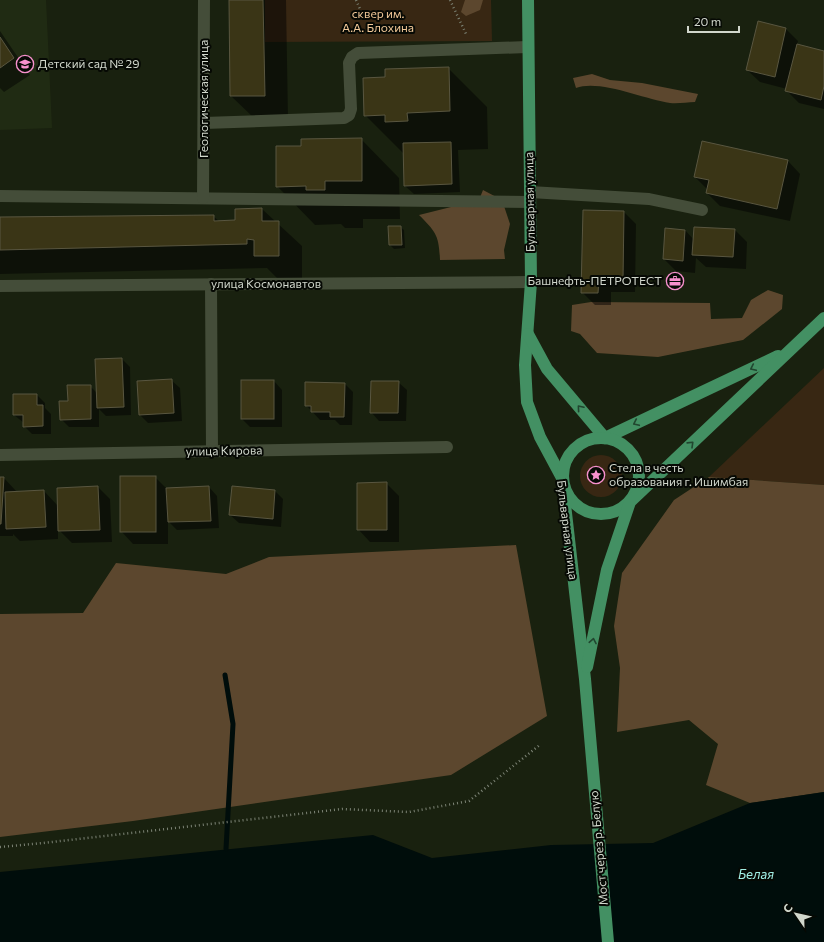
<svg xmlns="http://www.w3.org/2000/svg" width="824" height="942" font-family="Commissioner,sans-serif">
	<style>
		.built { fill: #202b13 }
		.green { fill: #382713 }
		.forest { fill: #5c472e }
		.water { fill: #000d0b }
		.shadow { fill: #0007 }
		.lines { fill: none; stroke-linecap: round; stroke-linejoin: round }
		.stream { stroke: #000d0b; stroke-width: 5 }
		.building { fill: #3a3516; stroke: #595640 }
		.path { stroke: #7c8375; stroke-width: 2.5; stroke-dasharray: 1 3; stroke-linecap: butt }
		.minor { stroke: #444d39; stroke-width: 12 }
		.major { stroke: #439063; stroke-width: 12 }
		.oneway { stroke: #21462f }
		.labels { text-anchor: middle; stroke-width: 4; stroke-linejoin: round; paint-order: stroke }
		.park-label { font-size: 12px; fill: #f2c999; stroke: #060904 }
		.poi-label { font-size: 12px; fill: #d1d7cc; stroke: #060904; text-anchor: start }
		.street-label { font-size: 12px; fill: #d1d7cc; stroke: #060904 }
		.water-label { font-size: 13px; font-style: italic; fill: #a1efe5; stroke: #060904 }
	</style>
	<rect width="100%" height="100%" fill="#19210f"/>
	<!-- built -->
	<polygon class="built" points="0,0 46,0 52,128 0,130"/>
	<!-- green -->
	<g class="green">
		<polygon points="265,0 491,0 492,41 265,42"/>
		<polygon points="824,368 824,485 709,477"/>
		<circle cx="601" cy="476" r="21"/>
	</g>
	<!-- forest -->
	<g class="forest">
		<polygon points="465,0 483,0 480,10 466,16 461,12"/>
		<path d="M592 74 610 80 642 83 698 94 695 102C687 102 678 104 670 103 644 99 599 79 576 88L573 78Z"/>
		<path d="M483 190 502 200 510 224 504 250 505 259 440 260C439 235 436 232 419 215L479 200Z"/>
		<polygon points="768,290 783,295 782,309 743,340 658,357 597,353 580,334 571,331 572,305 591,302 710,303 711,319 742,318 751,300"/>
		<polygon points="709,477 824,485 824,792 750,803 706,785 718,744 689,720 617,732 620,668 614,626 622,573 674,500"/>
		<polygon points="516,545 547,716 451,775 133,821 0,837 0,614 83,613 116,563 226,574 269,557"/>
	</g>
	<!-- water -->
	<polygon class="water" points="824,792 824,942 0,942 0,872 373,835 432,858 551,845 653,843 750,803"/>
	<!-- shadow -->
	<g class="shadow">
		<polygon points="230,0 286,0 288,119 255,119 231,96"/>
		<polygon points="758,22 786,29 798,41 797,45 824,52 824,109 799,103 786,90 787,89 760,82 747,70"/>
		<polygon points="0,31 30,75 4,92 0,88"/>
		<polygon points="448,68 487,107 488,149 458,150 460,192 414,194 405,186 404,154 365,115 386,78"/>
		<polygon points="361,139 399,178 400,219 363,219 363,228 345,228 341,224 315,225 277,186 303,147"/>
		<polygon points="703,142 788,161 800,174 790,221 720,206 707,193 708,190 695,177"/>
		<polygon points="262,209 302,246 302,279 278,279 267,268 0,274 0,218 213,216 220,222 236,221"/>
		<polygon points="624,212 636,224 635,292 611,292 611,305 595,305 582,292"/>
		<polygon points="400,227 404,230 405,248 394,249 390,245"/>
		<polygon points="685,230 694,240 735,230 747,242 746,269 706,267 696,258 695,273 676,271 664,259"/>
		<polygon points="122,359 130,367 131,415 106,416 99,409 99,427 69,427 61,419 69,402 90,386 97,393"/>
		<polygon points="171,380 180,388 182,421 148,423 140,415 138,382"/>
		<polygon points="274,381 282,390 282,427 250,427 242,419"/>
		<polygon points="398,382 407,390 406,421 379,421 371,412"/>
		<polygon points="345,384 353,392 352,425 340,425 335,420 320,420 306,405"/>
		<polygon points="14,395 37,395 45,403 45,408 51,414 51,434 32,434 24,426 24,423 14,415"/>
		<polygon points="155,477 167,489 209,487 217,496 219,528 177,530 168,521 168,544 133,544 121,531"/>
		<polygon points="0,478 4,478 16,491 16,493 44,491 58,506 98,487 110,499 112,542 72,543 58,529 58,539 20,541 13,534 13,536 0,536"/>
		<polygon points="386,483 399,496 399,542 370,542 358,529"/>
		<polygon points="275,491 283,499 281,527 239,523 230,515"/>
	</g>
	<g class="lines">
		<!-- stream -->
		<polyline class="stream" points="225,675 233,724 226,849"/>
	</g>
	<!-- building -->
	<g class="building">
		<polygon points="229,0 263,0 265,96 230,96"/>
		<polygon points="758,21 786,28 775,77 746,70"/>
		<polygon points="0,37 14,58 0,68"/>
		<polygon points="797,44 824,51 824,86 821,100 785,91"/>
		<polygon points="449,67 450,111 407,113 408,121 385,122 385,115 364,116 363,78 385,77 385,69"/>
		<polygon points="362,138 362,181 325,181 325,190 306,190 306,186 276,187 276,146 301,146 301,139"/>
		<polygon points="702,141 788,160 777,209 706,193 709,180 694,177"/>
		<polygon points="451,142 452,184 404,186 403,143"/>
		<polygon points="262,208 262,221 279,221 279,256 254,256 254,240 247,239 247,244 0,250 0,217 214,215 214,221 235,220 235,209"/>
		<polygon points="583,210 624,211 623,280 599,280 598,293 581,293"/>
		<polygon points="388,226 401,226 402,245 389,245"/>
		<polygon points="694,227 735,229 733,257 692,255"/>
		<polygon points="665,228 685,230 683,261 663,259"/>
		<polygon points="122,358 124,407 97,408 95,359"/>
		<polygon points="172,379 174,413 139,415 137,381"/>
		<rect x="241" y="380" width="33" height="39"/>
		<polygon points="371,381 399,381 398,413 370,413"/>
		<polygon points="305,382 345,383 344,417 330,417 330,412 311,412 311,406 305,406"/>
		<polygon points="67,385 91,385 91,419 60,420 59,401 68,401"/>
		<polygon points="13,394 37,394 37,405 43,405 43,426 23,427 23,415 13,415"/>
		<rect x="120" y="476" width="36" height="56"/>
		<polygon points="0,477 4,477 1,524 0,524"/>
		<polygon points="387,482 387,530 357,530 357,483"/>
		<polygon points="98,486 100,530 58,531 57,488"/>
		<polygon points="209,486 211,521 168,522 166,488"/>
		<polygon points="232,486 275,490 273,519 229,515"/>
		<polygon points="44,490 46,527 6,529 5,492"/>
	</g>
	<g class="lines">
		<!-- path -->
		<g class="path">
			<polyline points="356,0 364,18"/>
			<polyline points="450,0 467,36"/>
			<polyline points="0,847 43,843 342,809 409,812 469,801 541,744"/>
		</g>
		<!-- minor -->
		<g class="minor">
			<polyline points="204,123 344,118 349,115 351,109 349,63 352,57 358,53 527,47"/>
			<polyline points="530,192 649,199 702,210"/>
			<polyline points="0,196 530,202"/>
			<polyline points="203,198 204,0"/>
			<polyline points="211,284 212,451"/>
			<polyline points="0,286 531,282"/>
			<polyline points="0,455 447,447"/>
		</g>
		<!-- major -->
		<g class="major">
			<polyline points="528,0 531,282 525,365 527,402 540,437 562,478 585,679 608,942"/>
			<polyline points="528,334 547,369 605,438 778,356"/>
			<circle cx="601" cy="476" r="38"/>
			<polyline points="587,667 607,570 630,502 824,318"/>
		</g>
	</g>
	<!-- one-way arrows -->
	<defs><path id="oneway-chevron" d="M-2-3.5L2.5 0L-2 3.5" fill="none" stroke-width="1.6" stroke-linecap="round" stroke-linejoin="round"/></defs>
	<g class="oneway">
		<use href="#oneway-chevron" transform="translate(753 368) rotate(155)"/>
		<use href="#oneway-chevron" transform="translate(580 408) rotate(-130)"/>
		<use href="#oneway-chevron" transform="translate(636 423) rotate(155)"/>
		<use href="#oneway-chevron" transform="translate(691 444) rotate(-44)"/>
		<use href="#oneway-chevron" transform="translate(593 641) rotate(-79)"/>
	</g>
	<!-- icons -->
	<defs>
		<symbol id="school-ring" viewBox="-11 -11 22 22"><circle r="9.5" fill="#060904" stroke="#f790cd" stroke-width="1.5"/><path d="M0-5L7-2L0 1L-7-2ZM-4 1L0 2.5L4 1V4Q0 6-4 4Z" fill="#f790cd"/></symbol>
		<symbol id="office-ring" viewBox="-11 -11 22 22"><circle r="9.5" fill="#060904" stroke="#f790cd" stroke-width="1.5"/><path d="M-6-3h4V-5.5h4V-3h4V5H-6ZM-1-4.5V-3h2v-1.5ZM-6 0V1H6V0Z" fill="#f790cd"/></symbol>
		<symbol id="sight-ring" viewBox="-11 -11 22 22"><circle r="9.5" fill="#060904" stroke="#f790cd" stroke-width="1.5"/><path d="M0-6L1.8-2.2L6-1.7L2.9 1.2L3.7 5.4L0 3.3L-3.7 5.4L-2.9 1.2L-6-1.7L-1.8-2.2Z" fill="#f790cd"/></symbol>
	</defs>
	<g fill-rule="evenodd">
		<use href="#school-ring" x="15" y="54" width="20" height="20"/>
		<use href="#office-ring" x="665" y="271" width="20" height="20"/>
		<use href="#sight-ring" x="586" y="465" width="20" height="20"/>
	</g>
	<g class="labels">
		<!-- park labels -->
		<g class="park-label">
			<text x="378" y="18">сквер им.<tspan x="378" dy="14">А.А. Блохина</tspan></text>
		</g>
		<!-- poi labels -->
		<g class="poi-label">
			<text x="38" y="68">Детский сад № 29</text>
			<text x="662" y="285" text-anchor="end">Башнефть-ПЕТРОТЕСТ</text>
			<text x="609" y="472">Стела в честь<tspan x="609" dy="14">образования г. Ишимбая</tspan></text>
		</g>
		<!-- street labels -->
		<g class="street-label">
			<text transform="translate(204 99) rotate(-90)" y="4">Геологическая улица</text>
			<text transform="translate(530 202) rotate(-91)" y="4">Бульварная улица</text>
			<text x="266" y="288">улица Космонавтов</text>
			<text transform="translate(224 451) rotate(-1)" y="4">улица Кирова</text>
			<text transform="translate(567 530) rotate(83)" y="4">Бульварная улица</text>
			<text transform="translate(599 848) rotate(-95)" y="4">Мост через р. Белую</text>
		</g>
		<!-- water labels -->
		<g class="water-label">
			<text x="756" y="879">Белая</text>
		</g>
	</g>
	<!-- north arrow -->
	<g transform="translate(796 914) rotate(304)" stroke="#060904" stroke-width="3" paint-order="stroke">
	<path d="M0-3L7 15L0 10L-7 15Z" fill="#d1d7cc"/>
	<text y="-6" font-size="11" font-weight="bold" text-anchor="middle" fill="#d1d7cc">С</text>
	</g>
	<!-- scale -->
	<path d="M688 26v6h51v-6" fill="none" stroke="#d1d7cc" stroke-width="2"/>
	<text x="694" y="26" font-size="12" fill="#d1d7cc" stroke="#060904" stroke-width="3" paint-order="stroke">20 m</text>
</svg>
